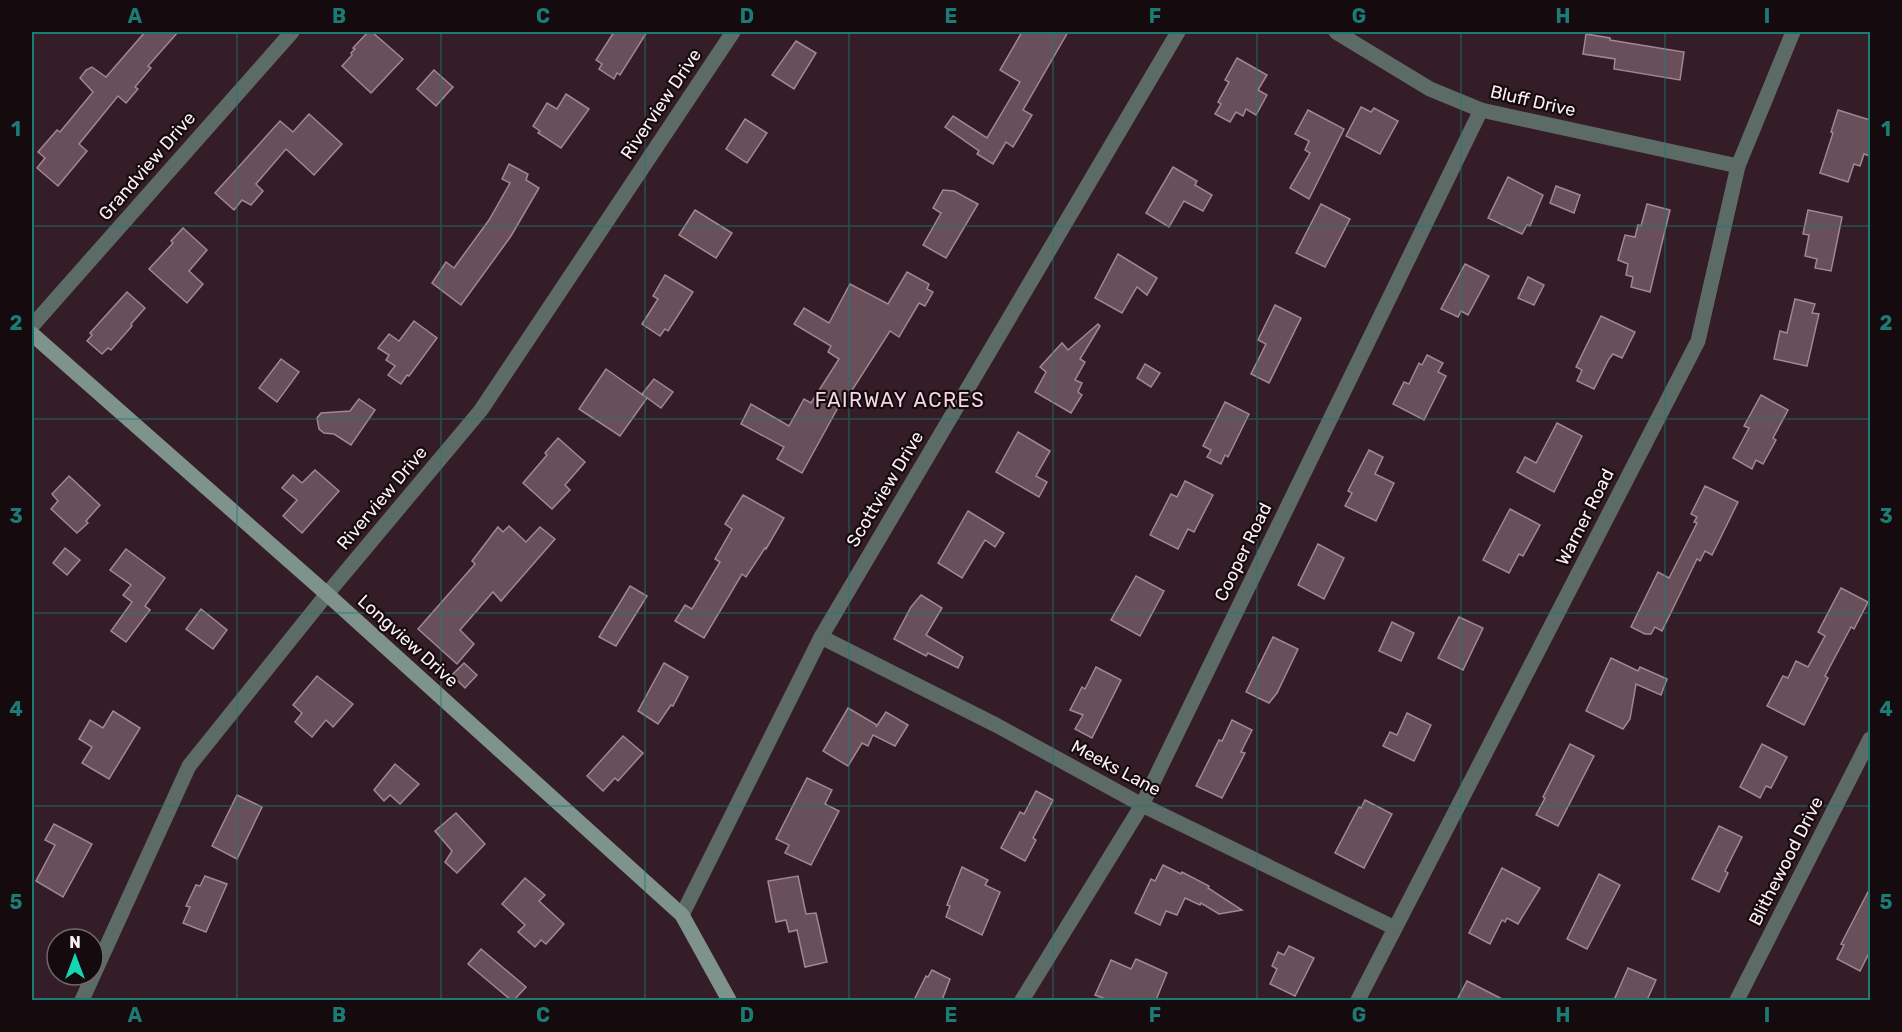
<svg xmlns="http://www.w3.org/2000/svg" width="1902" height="1032" font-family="Rubik,sans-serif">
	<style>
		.building { fill: #694f5a; stroke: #a38692; stroke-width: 1.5 }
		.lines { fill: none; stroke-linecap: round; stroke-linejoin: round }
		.street { stroke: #5d6b67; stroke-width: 15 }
		.secondary { stroke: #7d938c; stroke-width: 15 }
		.grid { fill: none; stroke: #1b7c75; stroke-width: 1.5; stroke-opacity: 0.55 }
		.labels { text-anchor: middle; stroke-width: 4.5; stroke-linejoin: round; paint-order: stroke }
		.street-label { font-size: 18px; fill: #fdf0f5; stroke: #150b0f }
		.neighbourhood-label { font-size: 20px; letter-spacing: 1.5px; fill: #f6d6e3; stroke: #150b0f }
		.neatline { fill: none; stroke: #1b7c75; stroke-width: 2 }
		.grid-label { font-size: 20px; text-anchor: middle; font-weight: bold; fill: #1b7c75 }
	</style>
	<rect width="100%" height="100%" fill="#341d27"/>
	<!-- building -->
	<g class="building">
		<polygon points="145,32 178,32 148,66 151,68 135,87 138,89 126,103 118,96 79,144 87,151 58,186 37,168 45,158 38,152 57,130 60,132 93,92 80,78 86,70 92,67 106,77"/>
		<polygon points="368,32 372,32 403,59 371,93 342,66 352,55 351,53 355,49 353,48"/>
		<polygon points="614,32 647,32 620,75 617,73 614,79 599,69 602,64 596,60"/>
		<polygon points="1022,32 1068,32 1023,110 1032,115 1013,147 1006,142 993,164 977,154 979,151 945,127 953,116 987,138 1020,82 1000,70"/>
		<polygon points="1586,34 1610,38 1610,40 1684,52 1680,80 1614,69 1615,59 1583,54"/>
		<polygon points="796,41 816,53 794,89 772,75"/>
		<polygon points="1237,58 1267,75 1258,90 1267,95 1256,115 1246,109 1243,116 1236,112 1230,122 1215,114 1221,104 1218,102 1229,82 1225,80"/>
		<polygon points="434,70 453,87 436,106 417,89"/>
		<polygon points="566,94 589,109 561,148 538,133 540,131 533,126 547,103 557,109"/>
		<polygon points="1361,107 1371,112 1374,108 1398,121 1380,154 1346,136"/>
		<polygon points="1308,110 1344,129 1309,199 1290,188 1310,153 1305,150 1309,141 1295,134"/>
		<polygon points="1838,110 1870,120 1870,156 1864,154 1860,166 1854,164 1848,182 1820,173 1833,133 1831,132"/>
		<polygon points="309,114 342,144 314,175 286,149 256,184 263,191 251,205 242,200 234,210 215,193 280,121 293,132"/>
		<polygon points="745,119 767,133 747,163 726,149"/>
		<polygon points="509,164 528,174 526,180 539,188 511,236 461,305 432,283 446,262 454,268 489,220 510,183 502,179"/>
		<polygon points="1173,167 1197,181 1195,185 1212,195 1203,211 1184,201 1169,227 1146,213"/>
		<polygon points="1508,177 1543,195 1530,226 1527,225 1522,234 1488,218"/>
		<polygon points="1556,186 1580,195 1574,213 1550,203"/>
		<polygon points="943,190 954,191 978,204 946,258 923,245 941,213 933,208"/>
		<polygon points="1321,204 1350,219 1325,267 1296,253"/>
		<polygon points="1647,204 1670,210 1650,292 1631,287 1633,277 1626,275 1628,264 1618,260 1625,235 1635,237 1638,225 1641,226"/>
		<polygon points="695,210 732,233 716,258 679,235"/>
		<polygon points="1808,210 1842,217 1831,271 1815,268 1817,259 1805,256 1809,235 1803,234"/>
		<polygon points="183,228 207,250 189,271 203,284 187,303 149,269 173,243 171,241"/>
		<polygon points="1118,254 1157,278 1147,295 1137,287 1122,313 1095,298"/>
		<polygon points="1465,264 1489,276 1468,315 1461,311 1458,317 1441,309"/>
		<polygon points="907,272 929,284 927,289 933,292 925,306 919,303 899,337 890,331 849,395 846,393 802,473 777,459 784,447 741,424 751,404 789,426 804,399 811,403 839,359 828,352 831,346 794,324 804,308 829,323 850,284 888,304"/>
		<polygon points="665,275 693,292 668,331 665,329 660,336 642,324 658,299 653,296"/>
		<polygon points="1528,277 1544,285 1534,305 1518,298"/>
		<polygon points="127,292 145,308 131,324 132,326 111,350 108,348 102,354 87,341 92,335 90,333"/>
		<polygon points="1795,299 1815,304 1812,313 1819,314 1807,366 1774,359 1780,331 1787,333"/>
		<polygon points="1275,305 1301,318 1269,383 1251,374 1266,344 1258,340"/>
		<polygon points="1601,316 1635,332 1622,358 1613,354 1609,359 1594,389 1577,381 1582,370 1576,367"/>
		<polygon points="414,321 437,338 409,376 407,375 401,384 388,375 395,366 386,360 389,355 378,348 389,334 399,341"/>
		<polygon points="1098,324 1100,326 1080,359 1085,362 1075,380 1082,383 1078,392 1082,395 1071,413 1035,392 1046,372 1040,367 1062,343 1068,350"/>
		<polygon points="1427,355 1443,363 1438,372 1446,376 1424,420 1393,404 1404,382 1409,384 1419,363 1422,365"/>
		<polygon points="281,359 299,372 277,402 259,388"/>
		<polygon points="1145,364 1160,373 1151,387 1137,378"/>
		<polygon points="606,369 647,398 620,436 579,409"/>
		<polygon points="654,379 673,392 661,408 642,394"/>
		<polygon points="1761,395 1788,410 1773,438 1776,440 1763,464 1756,460 1752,469 1733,458 1749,428 1744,426"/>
		<polygon points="359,399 375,410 351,445 334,434 324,433 319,429 317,418 321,413 350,411"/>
		<polygon points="1225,402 1249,414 1228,457 1225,455 1221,464 1207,457 1211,450 1203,446"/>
		<polygon points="1557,423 1582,436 1554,492 1517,472 1525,457 1536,463"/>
		<polygon points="1018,432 1050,451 1036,476 1047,482 1039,497 996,472"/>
		<polygon points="558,438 585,462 565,485 570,490 552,509 523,483 547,455 545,453"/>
		<polygon points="1369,450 1383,457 1375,474 1394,483 1376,521 1345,506 1352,493 1348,491"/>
		<polygon points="315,470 339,491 302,533 283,516 297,500 282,488 293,475 302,483"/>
		<polygon points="69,476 100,505 86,521 88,523 77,533 51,509 58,501 52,494"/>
		<polygon points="1185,481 1213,495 1194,532 1188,529 1178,549 1150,535 1171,494 1177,497"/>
		<polygon points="1705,486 1738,502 1712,555 1705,551 1700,561 1697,559 1662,631 1655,627 1651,634 1645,634 1631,627 1658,572 1669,578 1697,523 1694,522 1697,517 1691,514"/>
		<polygon points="743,495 784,518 766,549 765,548 746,577 742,574 704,638 675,621 685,605 692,609 720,562 715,559 732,529 725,524"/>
		<polygon points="1510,509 1540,525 1523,556 1519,554 1509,573 1483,560"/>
		<polygon points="968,511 1004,533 995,547 985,540 962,578 938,563"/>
		<polygon points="509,526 526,542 540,527 555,539 501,601 493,592 460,630 474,644 457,664 418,629 475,564 472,561 498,527 503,532"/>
		<polygon points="1318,544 1344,558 1324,599 1298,585"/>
		<polygon points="65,548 80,560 67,575 53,563"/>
		<polygon points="126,549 165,578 145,606 150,610 126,642 111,631 132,602 123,595 131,585 110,570"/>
		<polygon points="1136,576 1164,591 1140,636 1111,620"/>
		<polygon points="630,586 647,596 616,646 599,637"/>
		<polygon points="1841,588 1868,602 1854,629 1851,627 1825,676 1828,678 1804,725 1767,706 1783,676 1788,678 1796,661 1808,667 1825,636 1818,632"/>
		<polygon points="921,595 942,608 926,635 963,657 958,668 928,653 926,656 894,639 911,607"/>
		<polygon points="201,609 227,630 213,649 186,629"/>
		<polygon points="1459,617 1483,628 1463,670 1438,658"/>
		<polygon points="1392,622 1414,633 1401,661 1379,651"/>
		<polygon points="1273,637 1298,649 1277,693 1269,703 1246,692"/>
		<polygon points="1611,658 1638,671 1640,667 1667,679 1661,695 1636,684 1630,719 1623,729 1586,711"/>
		<polygon points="464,663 477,675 465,688 452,675"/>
		<polygon points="664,663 688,677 673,706 671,705 658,724 638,711"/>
		<polygon points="1096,667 1121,680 1092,738 1075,729 1083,715 1070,710 1082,687 1085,689"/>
		<polygon points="317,676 353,704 333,727 326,720 312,737 295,722 302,713 293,705"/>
		<polygon points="848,708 877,725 876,727 886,712 908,725 895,746 873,735 868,746 862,743 848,766 823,751"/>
		<polygon points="113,711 140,728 109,779 82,763 92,747 79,739 90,720 103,728"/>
		<polygon points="1407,713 1431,725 1414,761 1383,746 1390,732 1397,735"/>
		<polygon points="1232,720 1252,730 1241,752 1245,753 1222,798 1196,786 1219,740 1222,741"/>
		<polygon points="623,736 643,753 618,781 615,778 603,791 587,776"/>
		<polygon points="1570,744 1594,756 1558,826 1536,815 1545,798 1543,797"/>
		<polygon points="1762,744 1787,757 1771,788 1766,786 1760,798 1740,787"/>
		<polygon points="395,764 419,784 400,804 390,795 384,801 374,790"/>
		<polygon points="807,778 832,790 825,804 839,811 811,865 785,853 789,845 776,839"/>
		<polygon points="1036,791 1053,800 1033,838 1036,840 1025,861 1001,848 1020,812 1024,814"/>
		<polygon points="237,795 262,807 237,859 212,846"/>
		<polygon points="1365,800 1392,814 1364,868 1335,853 1359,807 1361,808"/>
		<polygon points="456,813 485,844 457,873 445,862 452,851 435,831"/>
		<polygon points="54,824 92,844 63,897 36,881 55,845 45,840"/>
		<polygon points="1719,826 1742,837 1725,871 1728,873 1719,892 1692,879"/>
		<polygon points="1163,865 1181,874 1182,872 1209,886 1208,888 1242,910 1219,914 1201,903 1200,905 1185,898 1177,915 1166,911 1160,925 1135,913 1151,879 1155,881"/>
		<polygon points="962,867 988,880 985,885 1000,892 982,935 946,917 950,906 947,905"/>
		<polygon points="1502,868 1540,888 1518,924 1507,918 1505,922 1502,920 1490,944 1469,933"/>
		<polygon points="1599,874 1620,885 1587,949 1567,939"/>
		<polygon points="205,876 227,884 206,932 183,923 190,907 186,906 196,885 200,886"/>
		<polygon points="798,876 806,914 816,913 827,962 805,967 797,930 789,932 786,920 776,922 768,881"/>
		<polygon points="525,878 545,895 539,901 564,924 546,944 541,940 535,947 518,932 525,925 502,904"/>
		<polygon points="1870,888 1870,951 1860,971 1837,959 1844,945 1841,944"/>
		<polygon points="1289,946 1314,958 1295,996 1270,984 1277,969 1272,966 1278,952 1284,955"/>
		<polygon points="481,949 526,987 514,1000 511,1000 468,964"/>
		<polygon points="1136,959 1167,973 1156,1000 1108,1000 1095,995 1111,960 1131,969"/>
		<polygon points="1628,968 1656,980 1647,1000 1614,1000"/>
		<polygon points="932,970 950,979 942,1000 914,1000 926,976 928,977"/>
		<polygon points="1467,981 1504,1000 1457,1000"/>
	</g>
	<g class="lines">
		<!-- street -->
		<g class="street">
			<polyline points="1336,32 1430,89 1481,110 1738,166"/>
			<polyline points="32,326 292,32"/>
			<polyline points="821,637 996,725 1142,805 1395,928"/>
			<polyline points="682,915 821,637 1178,32"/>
			<polyline points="82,1000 189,766 327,594 481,410 733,32"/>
			<polyline points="1022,1000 1142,805 1481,110"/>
			<polyline points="1358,1000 1698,341 1738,166 1793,32"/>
			<polyline points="1737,1000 1870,739"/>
		</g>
		<!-- secondary -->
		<polyline class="secondary" points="32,334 327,594 682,915 729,1000"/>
	</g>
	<!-- grid -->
	<path class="grid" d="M237 32V1000M441 32V1000M645 32V1000M849 32V1000M1053 32V1000M1257 32V1000M1461 32V1000M1665 32V1000M32 226H1870M32 419H1870M32 613H1870M32 806H1870"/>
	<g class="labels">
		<!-- street labels -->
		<g class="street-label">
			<text transform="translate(1533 101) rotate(13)" y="6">Bluff Drive</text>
			<text transform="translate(661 104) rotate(-56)" y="6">Riverview Drive</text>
			<text transform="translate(147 166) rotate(-49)" y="6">Grandview Drive</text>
			<text transform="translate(885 489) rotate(-59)" y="6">Scottview Drive</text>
			<text transform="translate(382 498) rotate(-50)" y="6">Riverview Drive</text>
			<text transform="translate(1585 517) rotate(-63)" y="6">Warner Road</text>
			<text transform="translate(1243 552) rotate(-64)" y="6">Cooper Road</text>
			<text transform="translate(408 641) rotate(42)" y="6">Longview Drive</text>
			<text transform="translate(1116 768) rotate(28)" y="6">Meeks Lane</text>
			<text transform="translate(1786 861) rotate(-63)" y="6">Blithewood Drive</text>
		</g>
		<!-- neighbourhood labels -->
		<g class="neighbourhood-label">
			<text x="900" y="407">FAIRWAY ACRES</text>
		</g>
	</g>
	<!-- border -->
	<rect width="1902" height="1032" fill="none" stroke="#150b0f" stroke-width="66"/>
	<!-- north arrow -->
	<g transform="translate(75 957)"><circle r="28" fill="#150b0f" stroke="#72676b" stroke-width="1.5"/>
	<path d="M0-4.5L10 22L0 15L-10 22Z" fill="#18d5b2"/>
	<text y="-9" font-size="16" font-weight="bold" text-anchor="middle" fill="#fdf0f5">N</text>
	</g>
	<rect x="33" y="33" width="1836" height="966" class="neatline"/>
	<g class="grid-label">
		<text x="135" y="23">A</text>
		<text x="339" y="23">B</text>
		<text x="543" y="23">C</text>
		<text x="747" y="23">D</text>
		<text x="951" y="23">E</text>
		<text x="1155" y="23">F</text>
		<text x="1359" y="23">G</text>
		<text x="1563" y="23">H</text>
		<text x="1767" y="23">I</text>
		<text x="16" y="136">1</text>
		<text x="1886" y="136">1</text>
		<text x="16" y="330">2</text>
		<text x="1886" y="330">2</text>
		<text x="16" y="523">3</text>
		<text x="1886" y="523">3</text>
		<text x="16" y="716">4</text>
		<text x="1886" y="716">4</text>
		<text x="16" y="909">5</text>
		<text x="1886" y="909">5</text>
		<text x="135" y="1022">A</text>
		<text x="339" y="1022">B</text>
		<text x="543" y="1022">C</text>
		<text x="747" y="1022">D</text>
		<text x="951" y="1022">E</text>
		<text x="1155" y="1022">F</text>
		<text x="1359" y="1022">G</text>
		<text x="1563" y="1022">H</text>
		<text x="1767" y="1022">I</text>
	</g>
</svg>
